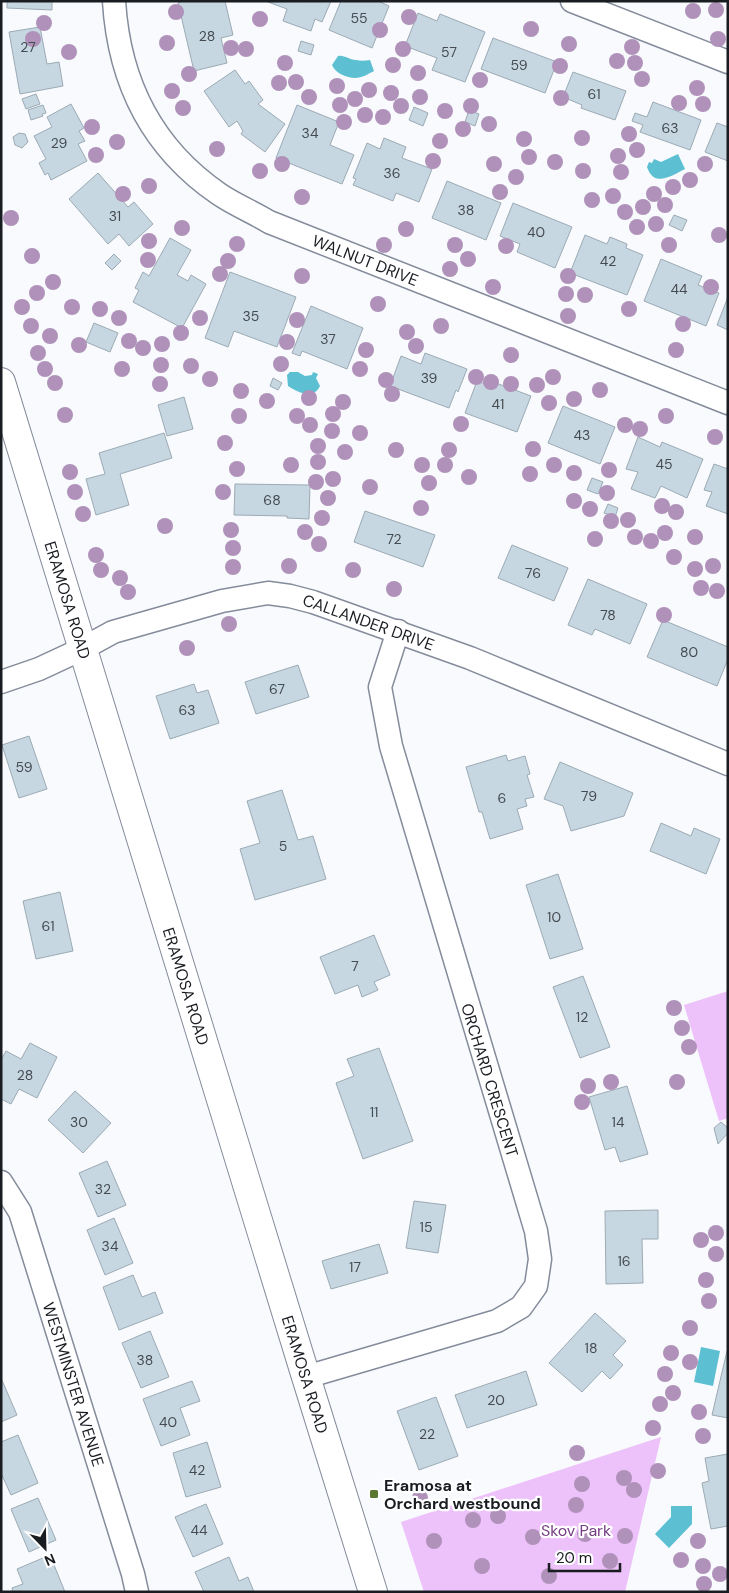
<svg xmlns="http://www.w3.org/2000/svg" width="729" height="1593" font-family="'DM Sans',sans-serif">
	<style>
		.green { fill: #edc1f9 }
		.water { fill: #5cc0d2 }
		.building { fill: #c7d7e2; stroke: #9baab4 }
		.lines { fill: none; stroke-linecap: round; stroke-linejoin: round }
		.street-casing { stroke: #848b9a; stroke-width: 25 }
		.secondary-casing { stroke: #848b9a; stroke-width: 30 }
		.street { stroke: #fff; stroke-width: 22 }
		.secondary { stroke: #fff; stroke-width: 28 }
		.tree { fill: #af91b9 }
		.poi-dot { fill: #597930; stroke: #fff; stroke-width: 2 }
		.labels { text-anchor: middle; stroke-width: 4.5; stroke-linejoin: round; paint-order: stroke }
		.number-label { font-size: 14px; fill: #444b51 }
		.street-label { font-size: 16px; fill: #191c21; stroke: #fff }
		.poi-label { font-size: 16px; font-weight: bold; fill: #191c21; stroke: #fff; text-anchor: start }
		.park-label { font-size: 16px; fill: #733b81; stroke: #fff }
	</style>
	<rect width="100%" height="100%" fill="#f8fafd"/>
	<!-- green -->
	<g class="green">
		<polygon points="728,991 728,1118 719,1121 684,1005"/>
		<polygon points="661,1437 625,1592 424,1592 401,1522"/>
	</g>
	<!-- water -->
	<g class="water">
		<path d="M338 56C345 55 349 60 356 60 360 61 365 61 370 60L374 71C368 74 362 78 355 78 347 78 335 73 332 65Z"/>
		<path d="M678 154 685 169C671 176 654 188 647 167L649 162 652 163 654 159 661 162Z"/>
		<path d="M290 372H298L305 376 312 375 313 372 318 374 316 378 320 386C313 400 299 393 288 386L287 375Z"/>
		<polygon points="701,1347 720,1351 713,1386 694,1382"/>
		<polygon points="671,1506 692,1506 692,1524 669,1548 655,1534 671,1517"/>
	</g>
	<!-- building -->
	<g class="building">
		<polygon points="7,1 52,1 52,10 7,8"/>
		<polygon points="183,1 225,1 233,35 221,38 227,63 194,71 178,3"/>
		<polygon points="331,1 322,22 315,19 311,31 283,21 287,9 268,2"/>
		<polygon points="341,1 378,1 389,6 372,48 329,30"/>
		<polygon points="418,13 437,21 440,14 485,32 465,82 432,70 437,58 405,46"/>
		<polygon points="40,27 47,64 59,62 63,86 20,94 9,32"/>
		<polygon points="493,38 557,62 545,93 481,69"/>
		<polygon points="301,41 314,45 311,55 298,51"/>
		<polygon points="235,70 245,84 249,81 263,100 258,104 285,124 265,152 241,134 243,131 237,121 229,127 204,91"/>
		<polygon points="573,72 626,91 615,120 581,108 582,105 563,97"/>
		<polygon points="36,94 40,104 26,109 22,99"/>
		<polygon points="653,102 701,120 690,150 640,132 643,125 632,121 635,113 647,117"/>
		<polygon points="71,104 84,128 79,131 85,141 78,144 87,161 51,180 48,173 45,175 39,163 46,159 34,136 52,127 47,117"/>
		<polygon points="43,105 46,113 42,114 43,116 31,120 28,110"/>
		<polygon points="297,105 339,122 330,145 354,155 342,184 276,158"/>
		<polygon points="414,107 428,113 423,126 409,120"/>
		<polygon points="469,110 479,114 475,126 465,122"/>
		<polygon points="717,123 728,127 728,161 705,152"/>
		<polygon points="19,133 25,134 28,142 22,148 15,145 13,137"/>
		<polygon points="384,138 406,147 402,158 432,169 419,202 396,193 393,201 353,185 356,179 353,178 367,143 380,149"/>
		<polygon points="98,173 128,207 134,202 153,224 129,246 119,234 108,244 69,199"/>
		<polygon points="447,181 501,203 486,240 432,218"/>
		<polygon points="513,203 572,227 555,268 517,252 520,244 500,236"/>
		<polygon points="674,215 687,220 682,231 669,225"/>
		<polygon points="585,235 607,244 610,237 627,244 626,248 643,255 627,295 570,273"/>
		<polygon points="170,238 191,250 177,275 188,281 191,275 206,284 182,328 133,302 139,290 135,288 143,272 149,276"/>
		<polygon points="114,254 121,261 112,270 105,263"/>
		<polygon points="661,259 702,276 698,285 719,293 706,326 644,301"/>
		<polygon points="230,272 296,297 277,347 234,331 228,347 205,338"/>
		<polygon points="728,297 728,330 717,325"/>
		<polygon points="311,306 363,328 347,369 302,351 300,356 292,353"/>
		<polygon points="94,323 118,333 110,352 86,342"/>
		<polygon points="425,353 467,369 458,392 456,390 449,408 390,386 401,356 421,364"/>
		<polygon points="273,378 282,383 278,390 270,386"/>
		<polygon points="477,381 494,387 496,383 531,396 517,432 465,413"/>
		<polygon points="184,397 193,429 167,436 158,405"/>
		<polygon points="563,406 615,427 600,464 548,443"/>
		<polygon points="164,433 172,458 120,474 129,505 96,515 86,479 105,474 99,453"/>
		<polygon points="638,437 660,447 662,442 703,459 687,498 661,486 655,498 631,489 638,472 626,469"/>
		<polygon points="714,464 728,469 728,514 706,506 712,492 704,490"/>
		<polygon points="592,478 603,482 598,494 587,490"/>
		<polygon points="235,484 310,485 309,519 287,518 287,516 234,515"/>
		<polygon points="608,504 618,508 615,517 604,513"/>
		<polygon points="365,511 435,535 423,567 354,542"/>
		<polygon points="512,545 568,568 554,601 498,578"/>
		<polygon points="588,579 647,604 630,644 595,629 592,635 568,625"/>
		<polygon points="663,620 728,647 728,659 717,686 647,657"/>
		<polygon points="298,665 309,697 256,714 245,682"/>
		<polygon points="194,684 197,693 208,690 219,723 170,739 156,696"/>
		<polygon points="29,736 47,789 19,798 2,745"/>
		<polygon points="506,755 508,761 525,756 530,774 527,775 534,797 525,799 527,806 517,809 523,829 490,839 482,812 479,812 466,767"/>
		<polygon points="560,762 633,793 624,816 571,831 563,806 544,799"/>
		<polygon points="282,790 298,840 313,836 326,879 255,900 240,849 260,843 247,801"/>
		<polygon points="661,823 691,836 694,828 720,839 706,874 650,851"/>
		<polygon points="558,874 583,949 550,959 526,885"/>
		<polygon points="60,892 73,951 36,959 23,901"/>
		<polygon points="374,935 390,975 374,982 378,990 362,997 358,985 335,994 320,957"/>
		<polygon points="583,976 610,1047 580,1058 553,987"/>
		<polygon points="30,1043 57,1057 37,1098 19,1089 11,1104 1,1099 1,1060 6,1051 21,1059"/>
		<polygon points="379,1048 413,1141 363,1159 336,1083 354,1076 347,1059"/>
		<polygon points="627,1086 648,1154 620,1162 615,1147 605,1150 589,1097"/>
		<polygon points="75,1091 111,1123 83,1153 48,1120"/>
		<polygon points="721,1122 728,1128 728,1133 718,1144 714,1128"/>
		<polygon points="107,1161 126,1205 98,1217 79,1173"/>
		<polygon points="414,1201 446,1205 438,1253 406,1248"/>
		<polygon points="658,1210 658,1239 642,1239 643,1283 606,1284 605,1211"/>
		<polygon points="114,1218 133,1263 105,1275 87,1230"/>
		<polygon points="379,1244 388,1273 331,1289 322,1261"/>
		<polygon points="133,1275 142,1297 155,1292 163,1313 119,1330 103,1287"/>
		<polygon points="595,1313 626,1341 613,1355 623,1365 610,1379 602,1371 582,1392 549,1363"/>
		<polygon points="150,1331 169,1377 141,1388 122,1343"/>
		<polygon points="727,1351 728,1351 728,1418 712,1415"/>
		<polygon points="526,1371 537,1405 467,1428 455,1395"/>
		<polygon points="1,1378 17,1415 1,1422"/>
		<polygon points="192,1381 200,1401 180,1408 190,1435 161,1446 143,1399"/>
		<polygon points="436,1397 458,1456 419,1470 397,1411"/>
		<polygon points="18,1435 38,1483 11,1495 1,1473 1,1442"/>
		<polygon points="207,1442 221,1487 186,1497 173,1453"/>
		<polygon points="728,1454 728,1526 711,1529 702,1483 709,1481 705,1458"/>
		<polygon points="38,1498 56,1540 29,1552 11,1509"/>
		<polygon points="206,1504 223,1544 193,1557 175,1517"/>
		<polygon points="50,1555 65,1592 13,1592 12,1588 23,1584 17,1569"/>
		<polygon points="229,1557 239,1581 248,1577 254,1592 204,1592 195,1572"/>
	</g>
	<g class="lines">
		<defs>
			<g id="street">
				<path id="s1" d="M114 1C119 82 152 148 219 194 235 205 253 212 269 222L728 403"/>
				<polyline points="572,1 728,62"/>
				<path id="s2" d="M1 682 39 669 82 649 113 632 222 601 268 593 290 596 313 602 470 658 728 764"/>
				<path id="s3" d="M1 1182 20 1212 133 1574 137 1592"/>
				<polyline points="306,1377 497,1321 521,1307 536,1286 540,1259 536,1231 391,746 380,687 398,631"/>
			</g>
			<g id="secondary">
				<path id="s4" d="M1 382 306 1377 373 1592"/>
			</g>
		</defs>
		<!-- street casing -->
		<use href="#street" class="street-casing"/>
		<!-- secondary casing -->
		<use href="#secondary" class="secondary-casing"/>
		<!-- street -->
		<use href="#street" class="street"/>
		<!-- secondary -->
		<use href="#secondary" class="secondary"/>
	</g>
	<!-- trees -->
	<g class="tree">
		<circle cx="716" cy="10" r="8"/>
		<circle cx="693" cy="11" r="8"/>
		<circle cx="176" cy="12" r="8"/>
		<circle cx="409" cy="17" r="8"/>
		<circle cx="260" cy="19" r="8"/>
		<circle cx="44" cy="23" r="8"/>
		<circle cx="531" cy="29" r="8"/>
		<circle cx="380" cy="30" r="8"/>
		<circle cx="33" cy="39" r="8"/>
		<circle cx="718" cy="39" r="8"/>
		<circle cx="167" cy="43" r="8"/>
		<circle cx="569" cy="44" r="8"/>
		<circle cx="632" cy="47" r="8"/>
		<circle cx="231" cy="48" r="8"/>
		<circle cx="246" cy="49" r="8"/>
		<circle cx="403" cy="49" r="8"/>
		<circle cx="69" cy="52" r="8"/>
		<circle cx="617" cy="61" r="8"/>
		<circle cx="285" cy="63" r="8"/>
		<circle cx="635" cy="63" r="8"/>
		<circle cx="393" cy="65" r="8"/>
		<circle cx="560" cy="66" r="8"/>
		<circle cx="418" cy="73" r="8"/>
		<circle cx="189" cy="74" r="8"/>
		<circle cx="642" cy="79" r="8"/>
		<circle cx="480" cy="80" r="8"/>
		<circle cx="296" cy="82" r="8"/>
		<circle cx="279" cy="83" r="8"/>
		<circle cx="337" cy="86" r="8"/>
		<circle cx="697" cy="88" r="8"/>
		<circle cx="369" cy="90" r="8"/>
		<circle cx="172" cy="91" r="8"/>
		<circle cx="391" cy="93" r="8"/>
		<circle cx="309" cy="97" r="8"/>
		<circle cx="420" cy="97" r="8"/>
		<circle cx="561" cy="98" r="8"/>
		<circle cx="355" cy="99" r="8"/>
		<circle cx="679" cy="103" r="8"/>
		<circle cx="703" cy="104" r="8"/>
		<circle cx="340" cy="105" r="8"/>
		<circle cx="401" cy="106" r="8"/>
		<circle cx="471" cy="106" r="8"/>
		<circle cx="183" cy="108" r="8"/>
		<circle cx="445" cy="111" r="8"/>
		<circle cx="365" cy="115" r="8"/>
		<circle cx="383" cy="117" r="8"/>
		<circle cx="344" cy="122" r="8"/>
		<circle cx="489" cy="124" r="8"/>
		<circle cx="92" cy="127" r="8"/>
		<circle cx="463" cy="129" r="8"/>
		<circle cx="629" cy="134" r="8"/>
		<circle cx="582" cy="138" r="8"/>
		<circle cx="524" cy="139" r="8"/>
		<circle cx="440" cy="141" r="8"/>
		<circle cx="117" cy="142" r="8"/>
		<circle cx="217" cy="149" r="8"/>
		<circle cx="637" cy="150" r="8"/>
		<circle cx="96" cy="155" r="8"/>
		<circle cx="618" cy="156" r="8"/>
		<circle cx="529" cy="157" r="8"/>
		<circle cx="433" cy="161" r="8"/>
		<circle cx="555" cy="162" r="8"/>
		<circle cx="282" cy="164" r="8"/>
		<circle cx="494" cy="164" r="8"/>
		<circle cx="705" cy="164" r="8"/>
		<circle cx="260" cy="171" r="8"/>
		<circle cx="583" cy="171" r="8"/>
		<circle cx="621" cy="172" r="8"/>
		<circle cx="516" cy="177" r="8"/>
		<circle cx="690" cy="180" r="8"/>
		<circle cx="149" cy="186" r="8"/>
		<circle cx="673" cy="187" r="8"/>
		<circle cx="500" cy="192" r="8"/>
		<circle cx="123" cy="194" r="8"/>
		<circle cx="654" cy="194" r="8"/>
		<circle cx="613" cy="196" r="8"/>
		<circle cx="302" cy="197" r="8"/>
		<circle cx="592" cy="200" r="8"/>
		<circle cx="665" cy="205" r="8"/>
		<circle cx="643" cy="207" r="8"/>
		<circle cx="625" cy="212" r="8"/>
		<circle cx="11" cy="218" r="8"/>
		<circle cx="656" cy="224" r="8"/>
		<circle cx="637" cy="227" r="8"/>
		<circle cx="182" cy="228" r="8"/>
		<circle cx="406" cy="229" r="8"/>
		<circle cx="719" cy="235" r="8"/>
		<circle cx="149" cy="241" r="8"/>
		<circle cx="237" cy="244" r="8"/>
		<circle cx="384" cy="245" r="8"/>
		<circle cx="455" cy="245" r="8"/>
		<circle cx="669" cy="245" r="8"/>
		<circle cx="506" cy="246" r="8"/>
		<circle cx="32" cy="256" r="8"/>
		<circle cx="468" cy="259" r="8"/>
		<circle cx="148" cy="260" r="8"/>
		<circle cx="228" cy="261" r="8"/>
		<circle cx="450" cy="269" r="8"/>
		<circle cx="220" cy="274" r="8"/>
		<circle cx="302" cy="276" r="8"/>
		<circle cx="568" cy="276" r="8"/>
		<circle cx="53" cy="282" r="8"/>
		<circle cx="493" cy="287" r="8"/>
		<circle cx="711" cy="287" r="8"/>
		<circle cx="37" cy="293" r="8"/>
		<circle cx="566" cy="294" r="8"/>
		<circle cx="585" cy="295" r="8"/>
		<circle cx="378" cy="304" r="8"/>
		<circle cx="22" cy="307" r="8"/>
		<circle cx="72" cy="307" r="8"/>
		<circle cx="100" cy="309" r="8"/>
		<circle cx="629" cy="309" r="8"/>
		<circle cx="568" cy="316" r="8"/>
		<circle cx="119" cy="318" r="8"/>
		<circle cx="200" cy="318" r="8"/>
		<circle cx="297" cy="320" r="8"/>
		<circle cx="683" cy="324" r="8"/>
		<circle cx="31" cy="326" r="8"/>
		<circle cx="441" cy="326" r="8"/>
		<circle cx="407" cy="332" r="8"/>
		<circle cx="181" cy="333" r="8"/>
		<circle cx="50" cy="336" r="8"/>
		<circle cx="129" cy="341" r="8"/>
		<circle cx="287" cy="342" r="8"/>
		<circle cx="162" cy="344" r="8"/>
		<circle cx="79" cy="345" r="8"/>
		<circle cx="416" cy="346" r="8"/>
		<circle cx="143" cy="348" r="8"/>
		<circle cx="366" cy="350" r="8"/>
		<circle cx="676" cy="350" r="8"/>
		<circle cx="38" cy="353" r="8"/>
		<circle cx="511" cy="355" r="8"/>
		<circle cx="281" cy="364" r="8"/>
		<circle cx="161" cy="365" r="8"/>
		<circle cx="191" cy="366" r="8"/>
		<circle cx="45" cy="369" r="8"/>
		<circle cx="122" cy="369" r="8"/>
		<circle cx="360" cy="369" r="8"/>
		<circle cx="476" cy="377" r="8"/>
		<circle cx="553" cy="377" r="8"/>
		<circle cx="210" cy="379" r="8"/>
		<circle cx="386" cy="380" r="8"/>
		<circle cx="491" cy="382" r="8"/>
		<circle cx="55" cy="383" r="8"/>
		<circle cx="160" cy="384" r="8"/>
		<circle cx="511" cy="384" r="8"/>
		<circle cx="537" cy="385" r="8"/>
		<circle cx="600" cy="390" r="8"/>
		<circle cx="241" cy="391" r="8"/>
		<circle cx="392" cy="394" r="8"/>
		<circle cx="309" cy="398" r="8"/>
		<circle cx="574" cy="399" r="8"/>
		<circle cx="267" cy="401" r="8"/>
		<circle cx="343" cy="402" r="8"/>
		<circle cx="549" cy="403" r="8"/>
		<circle cx="333" cy="414" r="8"/>
		<circle cx="65" cy="415" r="8"/>
		<circle cx="239" cy="416" r="8"/>
		<circle cx="297" cy="416" r="8"/>
		<circle cx="666" cy="416" r="8"/>
		<circle cx="461" cy="424" r="8"/>
		<circle cx="310" cy="425" r="8"/>
		<circle cx="625" cy="425" r="8"/>
		<circle cx="640" cy="429" r="8"/>
		<circle cx="332" cy="431" r="8"/>
		<circle cx="360" cy="433" r="8"/>
		<circle cx="715" cy="437" r="8"/>
		<circle cx="225" cy="443" r="8"/>
		<circle cx="318" cy="446" r="8"/>
		<circle cx="533" cy="449" r="8"/>
		<circle cx="396" cy="450" r="8"/>
		<circle cx="449" cy="450" r="8"/>
		<circle cx="345" cy="452" r="8"/>
		<circle cx="318" cy="462" r="8"/>
		<circle cx="291" cy="465" r="8"/>
		<circle cx="422" cy="465" r="8"/>
		<circle cx="445" cy="465" r="8"/>
		<circle cx="554" cy="465" r="8"/>
		<circle cx="237" cy="469" r="8"/>
		<circle cx="609" cy="470" r="8"/>
		<circle cx="70" cy="472" r="8"/>
		<circle cx="574" cy="473" r="8"/>
		<circle cx="530" cy="474" r="8"/>
		<circle cx="469" cy="477" r="8"/>
		<circle cx="333" cy="479" r="8"/>
		<circle cx="316" cy="482" r="8"/>
		<circle cx="429" cy="483" r="8"/>
		<circle cx="370" cy="487" r="8"/>
		<circle cx="75" cy="492" r="8"/>
		<circle cx="223" cy="492" r="8"/>
		<circle cx="607" cy="493" r="8"/>
		<circle cx="328" cy="498" r="8"/>
		<circle cx="574" cy="501" r="8"/>
		<circle cx="662" cy="506" r="8"/>
		<circle cx="421" cy="508" r="8"/>
		<circle cx="590" cy="509" r="8"/>
		<circle cx="676" cy="512" r="8"/>
		<circle cx="83" cy="514" r="8"/>
		<circle cx="322" cy="518" r="8"/>
		<circle cx="628" cy="520" r="8"/>
		<circle cx="611" cy="521" r="8"/>
		<circle cx="165" cy="526" r="8"/>
		<circle cx="231" cy="530" r="8"/>
		<circle cx="305" cy="532" r="8"/>
		<circle cx="665" cy="533" r="8"/>
		<circle cx="635" cy="537" r="8"/>
		<circle cx="695" cy="537" r="8"/>
		<circle cx="595" cy="539" r="8"/>
		<circle cx="651" cy="541" r="8"/>
		<circle cx="319" cy="544" r="8"/>
		<circle cx="233" cy="548" r="8"/>
		<circle cx="96" cy="555" r="8"/>
		<circle cx="674" cy="557" r="8"/>
		<circle cx="289" cy="566" r="8"/>
		<circle cx="713" cy="566" r="8"/>
		<circle cx="233" cy="567" r="8"/>
		<circle cx="695" cy="569" r="8"/>
		<circle cx="101" cy="570" r="8"/>
		<circle cx="353" cy="570" r="8"/>
		<circle cx="120" cy="578" r="8"/>
		<circle cx="701" cy="588" r="8"/>
		<circle cx="394" cy="589" r="8"/>
		<circle cx="717" cy="591" r="8"/>
		<circle cx="128" cy="592" r="8"/>
		<circle cx="664" cy="615" r="8"/>
		<circle cx="229" cy="624" r="8"/>
		<circle cx="187" cy="648" r="8"/>
		<circle cx="674" cy="1008" r="8"/>
		<circle cx="682" cy="1028" r="8"/>
		<circle cx="689" cy="1047" r="8"/>
		<circle cx="611" cy="1082" r="8"/>
		<circle cx="677" cy="1082" r="8"/>
		<circle cx="588" cy="1086" r="8"/>
		<circle cx="582" cy="1102" r="8"/>
		<circle cx="716" cy="1233" r="8"/>
		<circle cx="701" cy="1240" r="8"/>
		<circle cx="716" cy="1254" r="8"/>
		<circle cx="706" cy="1280" r="8"/>
		<circle cx="709" cy="1301" r="8"/>
		<circle cx="690" cy="1328" r="8"/>
		<circle cx="671" cy="1353" r="8"/>
		<circle cx="690" cy="1362" r="8"/>
		<circle cx="665" cy="1374" r="8"/>
		<circle cx="673" cy="1393" r="8"/>
		<circle cx="660" cy="1404" r="8"/>
		<circle cx="699" cy="1412" r="8"/>
		<circle cx="653" cy="1428" r="8"/>
		<circle cx="703" cy="1436" r="8"/>
		<circle cx="577" cy="1453" r="8"/>
		<circle cx="658" cy="1471" r="8"/>
		<circle cx="624" cy="1478" r="8"/>
		<circle cx="582" cy="1484" r="8"/>
		<circle cx="634" cy="1490" r="8"/>
		<circle cx="420" cy="1498" r="8"/>
		<circle cx="576" cy="1505" r="8"/>
		<circle cx="498" cy="1516" r="8"/>
		<circle cx="473" cy="1520" r="8"/>
		<circle cx="585" cy="1534" r="8"/>
		<circle cx="625" cy="1536" r="8"/>
		<circle cx="533" cy="1537" r="8"/>
		<circle cx="434" cy="1541" r="8"/>
		<circle cx="698" cy="1541" r="8"/>
		<circle cx="681" cy="1560" r="8"/>
		<circle cx="610" cy="1561" r="8"/>
		<circle cx="482" cy="1566" r="8"/>
		<circle cx="703" cy="1566" r="8"/>
		<circle cx="720" cy="1574" r="8"/>
		<circle cx="549" cy="1576" r="8"/>
		<circle cx="704" cy="1584" r="8"/>
	</g>
	<!-- markers -->
	<rect class="poi-dot" x="369" y="1489" width="10" height="10" rx="2.5"/>
	<g class="labels">
		<!-- number labels -->
		<g class="number-label">
			<text x="359" y="23">55</text>
			<text x="207" y="41">28</text>
			<text x="28" y="52">27</text>
			<text x="449" y="57">57</text>
			<text x="519" y="70">59</text>
			<text x="594" y="99">61</text>
			<text x="670" y="133">63</text>
			<text x="310" y="138">34</text>
			<text x="59" y="148">29</text>
			<text x="392" y="178">36</text>
			<text x="466" y="215">38</text>
			<text x="115" y="221">31</text>
			<text x="536" y="237">40</text>
			<text x="608" y="266">42</text>
			<text x="679" y="294">44</text>
			<text x="251" y="321">35</text>
			<text x="328" y="344">37</text>
			<text x="429" y="383">39</text>
			<text x="498" y="409">41</text>
			<text x="582" y="440">43</text>
			<text x="664" y="469">45</text>
			<text x="272" y="505">68</text>
			<text x="394" y="544">72</text>
			<text x="533" y="578">76</text>
			<text x="608" y="620">78</text>
			<text x="689" y="657">80</text>
			<text x="277" y="694">67</text>
			<text x="187" y="715">63</text>
			<text x="24" y="772">59</text>
			<text x="589" y="801">79</text>
			<text x="502" y="803">6</text>
			<text x="283" y="851">5</text>
			<text x="554" y="922">10</text>
			<text x="48" y="931">61</text>
			<text x="355" y="971">7</text>
			<text x="582" y="1022">12</text>
			<text x="25" y="1080">28</text>
			<text x="374" y="1117">11</text>
			<text x="79" y="1127">30</text>
			<text x="618" y="1127">14</text>
			<text x="103" y="1194">32</text>
			<text x="426" y="1232">15</text>
			<text x="110" y="1251">34</text>
			<text x="624" y="1266">16</text>
			<text x="355" y="1272">17</text>
			<text x="591" y="1353">18</text>
			<text x="145" y="1365">38</text>
			<text x="496" y="1405">20</text>
			<text x="168" y="1427">40</text>
			<text x="427" y="1439">22</text>
			<text x="197" y="1475">42</text>
			<text x="199" y="1535">44</text>
		</g>
		<!-- street labels -->
		<g class="street-label">
			<text dy="6" stroke="none"><textPath href="#s1" startOffset="389">WALNUT DRIVE</textPath></text>
			<text dy="6" stroke="none"><textPath href="#s4" startOffset="228">ERAMOSA ROAD</textPath></text>
			<text dy="6" stroke="none"><textPath href="#s2" startOffset="388">CALLANDER DRIVE</textPath></text>
			<text dy="6" stroke="none"><textPath href="#s4" startOffset="632">ERAMOSA ROAD</textPath></text>
			<text transform="translate(490 1080) rotate(73)" y="6">ORCHARD CRESCENT</text>
			<text dy="6" stroke="none"><textPath href="#s4" startOffset="1038">ERAMOSA ROAD</textPath></text>
			<text dy="6" stroke="none"><textPath href="#s3" startOffset="216">WESTMINSTER AVENUE</textPath></text>
		</g>
		<!-- poi labels -->
		<g class="poi-label">
			<text x="384" y="1491">Eramosa at<tspan x="384" dy="18">Orchard westbound</tspan></text>
		</g>
		<!-- park labels -->
		<g class="park-label">
			<text x="576" y="1536">Skov Park</text>
		</g>
	</g>
	<!-- border -->
	<rect width="729" height="1593" fill="none" stroke="#191c21" stroke-width="5"/>
	<!-- north arrow -->
	<g transform="translate(45 1548) rotate(157)" stroke="#ffffff" stroke-width="4" paint-order="stroke">
	<path d="M0-4L9 19L0 12L-9 19Z" fill="#191c21"/>
	<text y="-8" font-size="14" font-weight="bold" text-anchor="middle" fill="#191c21">N</text>
	</g>
	<!-- scale -->
	<path d="M549 1563v8h71v-8" fill="none" stroke="#191c21" stroke-width="2.5"/>
	<text x="556" y="1563" font-size="15" fill="#191c21" stroke="#ffffff" stroke-width="4" paint-order="stroke">20 m</text>
</svg>
